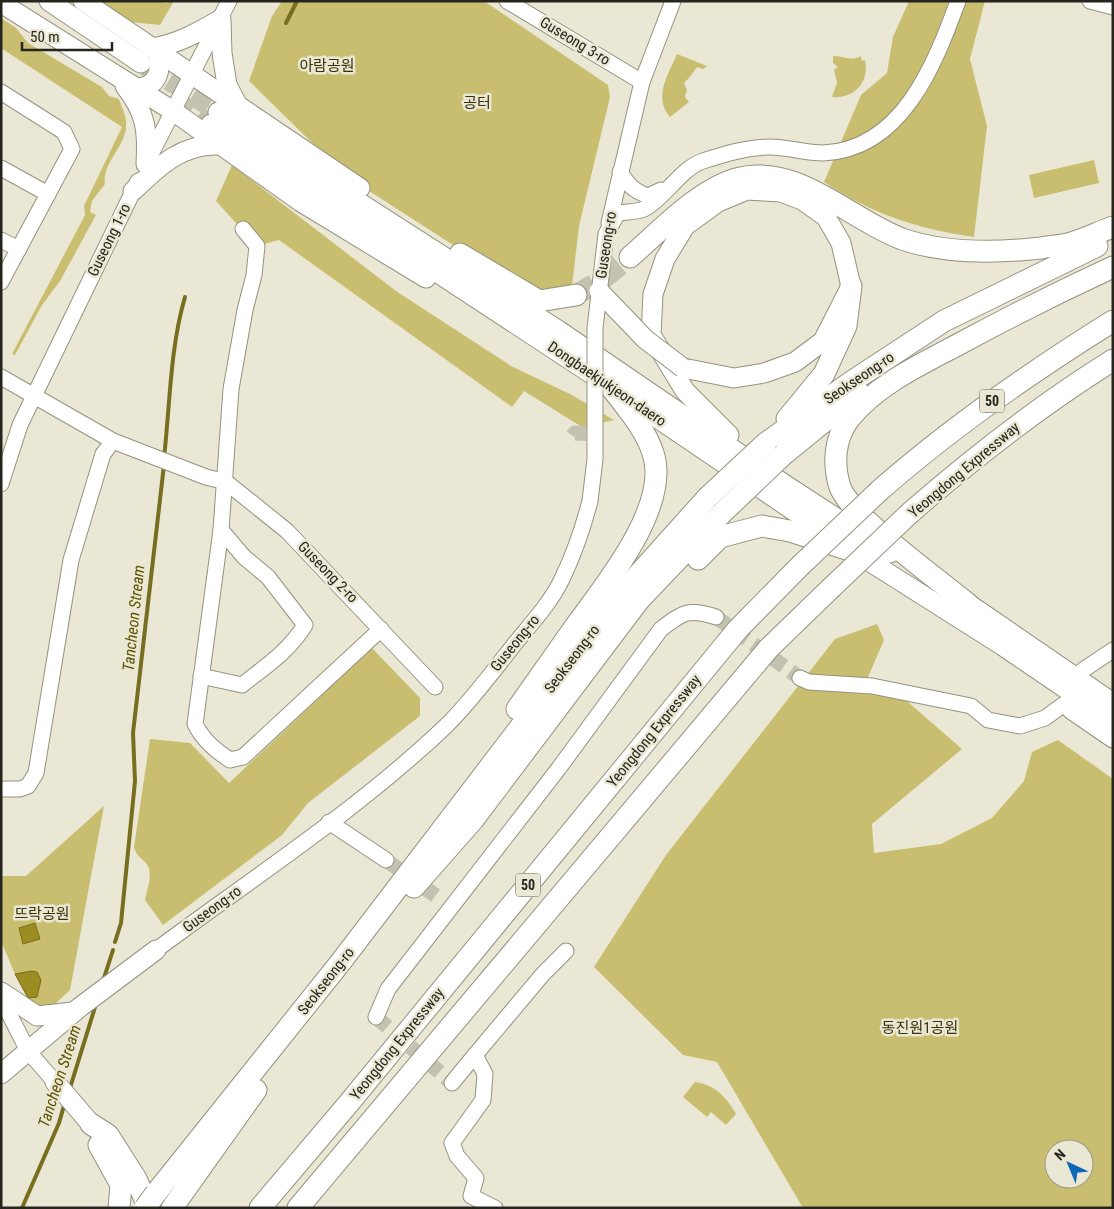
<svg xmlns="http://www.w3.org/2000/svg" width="1114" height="1209" font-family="'Roboto Condensed','Noto Sans KR',sans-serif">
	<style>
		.green { fill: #c9be70; fill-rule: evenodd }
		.water { fill: #9b8d22; stroke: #786e20 }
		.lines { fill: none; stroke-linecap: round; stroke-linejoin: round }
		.stream { stroke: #786e20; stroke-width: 4 }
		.minor-tunnel { stroke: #c3c1af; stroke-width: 15; stroke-dasharray: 15 8; stroke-linecap: butt }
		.major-tunnel { stroke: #c3c1af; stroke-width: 19; stroke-dasharray: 19 9; stroke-linecap: butt }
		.highway-tunnel { stroke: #c3c1af; stroke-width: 21; stroke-dasharray: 21 11; stroke-linecap: butt }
		.minor-casing { stroke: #94927f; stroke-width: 17 }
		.major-casing { stroke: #94927f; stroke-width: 21 }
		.highway-casing { stroke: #94927f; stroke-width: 23 }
		.minor { stroke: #fff; stroke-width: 15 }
		.major { stroke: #fff; stroke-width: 19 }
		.highway { stroke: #fff; stroke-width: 21 }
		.minor-bridge-casing { stroke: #94927f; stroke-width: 17; stroke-linecap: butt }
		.major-bridge-casing { stroke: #94927f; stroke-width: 21; stroke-linecap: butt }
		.highway-bridge-casing { stroke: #94927f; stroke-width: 23; stroke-linecap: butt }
		.minor-bridge { stroke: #fff; stroke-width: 15 }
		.major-bridge { stroke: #fff; stroke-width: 19 }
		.highway-bridge { stroke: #fff; stroke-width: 21 }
		.labels { text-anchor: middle; stroke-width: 5; stroke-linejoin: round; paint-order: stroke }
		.shield { fill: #eae8d4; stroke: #605f54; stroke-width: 1 }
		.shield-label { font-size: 14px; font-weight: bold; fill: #25241d }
		.street-label { font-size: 15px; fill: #25241d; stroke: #eae8d4 }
		.park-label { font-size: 15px; fill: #383206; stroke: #eae8d4 }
		.water-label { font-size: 16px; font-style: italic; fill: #5c5200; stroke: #eae8d4 }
	</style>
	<rect width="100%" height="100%" fill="#eae8d4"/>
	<!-- green -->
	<g class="green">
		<polygon points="97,1 162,1 165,3 174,1 160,25 131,22"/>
		<polygon points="282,1 484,1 608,85 610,97 579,226 570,303 515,285 346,176 249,81 272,16"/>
		<path d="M909 1H985L970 59 987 126 974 237C915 228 874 215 824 182L861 95 887 73 893 37Z"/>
		<path d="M1 18 16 28 28 43 102 87 109 96 119 99C121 106 126 115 126 122 129 144 101 163 105 184L92 201 90 212 96 215 60 281 42 305 15 355 12 354 85 215 84 206 122 127 1 48Z"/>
		<path d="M677 54 707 66 703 69 697 67C694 71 688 80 684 83L687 90 685 97 689 102 670 117C653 97 668 75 677 54Z"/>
		<path d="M833 56C843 55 850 62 861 56L862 61 865 60C870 82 854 99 832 97L837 83 834 70 838 67 833 63Z"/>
		<polygon points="1094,160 1099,183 1034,198 1029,175"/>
		<polygon points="232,165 396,291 511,366 572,395 614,420 582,427 524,391 512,407 279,240 257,246 216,201"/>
		<path d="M877 624 884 640 865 684 908 702 962 749 872 824 874 853 941 844 992 818 1024 781 1032 752 1058 740 1113 779V1208H803L717 1062 683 1055 594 967 666 855 835 639ZM1054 1149H1084V1179H1054Z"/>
		<path d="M372 648 420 698V716L308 803 282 835 163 925 145 900C147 889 154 873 146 863 140 857 136 855 134 847L150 739 190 743 229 783Z"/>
		<polygon points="104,806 70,990 51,1008 32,1005 14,972 1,941 1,876 26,876"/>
		<path d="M695 1082C716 1085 726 1097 736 1114L726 1125 711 1112 707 1117 683 1097Z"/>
	</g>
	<!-- water -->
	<g class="water">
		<polygon points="35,923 40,939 23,944 19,928"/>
		<polygon points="32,971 37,972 41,980 37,997 28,998 15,974"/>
	</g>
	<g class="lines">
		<!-- stream -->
		<g class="stream">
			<polyline points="286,23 297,1"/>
			<path d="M164 458C170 405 170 348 185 297"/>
			<polyline points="115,942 121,923 135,781 133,733 164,465"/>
			<polyline points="103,981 113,950"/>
			<polyline points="70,1088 96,1004"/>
			<polyline points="22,1208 59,1123 65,1102"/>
		</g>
		<!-- minor-tunnel -->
		<g class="minor-tunnel">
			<polyline points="573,436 575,433 602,434"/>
			<polyline points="716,617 800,678"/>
			<polyline points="386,860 439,898"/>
			<polyline points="376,1017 452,1083"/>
		</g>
		<!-- major-tunnel -->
		<g class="major-tunnel">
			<polyline points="145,66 218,112"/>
			<polyline points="175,100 211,124"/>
		</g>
		<!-- highway-tunnel -->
		<polyline class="highway-tunnel" points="576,295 604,278 630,257"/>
		<defs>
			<g id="minor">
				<polyline points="507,1 642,82"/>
				<polyline points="1090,1 1113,7"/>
				<polyline points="1,92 64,132 72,149 1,282"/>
				<polyline points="148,160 229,1"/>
				<polyline points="1,168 48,194"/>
				<path d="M620 172C628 185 634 191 648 196L661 190"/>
				<polyline points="609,223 642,82 673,1"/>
				<path d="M243 229 257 246 254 275 245 310 231 389 221 530 195 724C203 740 215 750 230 760L243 757 381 629"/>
				<path d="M606 234 618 213C626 212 637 212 644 209 664 199 681 168 703 161 725 154 747 147 770 147 787 147 805 153 823 153 902 150 935 64 958 1"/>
				<polyline points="1,240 19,249"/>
				<polyline points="1,377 113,441 206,477 226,482 287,531 435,687"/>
				<polyline points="1,484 20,425 138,181"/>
				<polyline points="1083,670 1113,650"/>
				<path d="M201 676 242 685C266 666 289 651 305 625L268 577 244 557 221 530"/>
				<polyline points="800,678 809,682 872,686 971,706 988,720 1020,726 1045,718 1064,704"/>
				<polyline points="1,789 20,789 28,786 36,773 71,560 103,454 113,441"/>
				<polyline points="329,822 386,860"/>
				<path d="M156 950C254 877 359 809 447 725 471 701 492 673 513 646 530 625 550 604 562 579 574 554 583 528 590 501"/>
				<polyline points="1,998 28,1051 55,1082"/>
				<path d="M376 1017 388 989 559 768 661 629C683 612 689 608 716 617"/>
				<polyline points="452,1083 475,1055"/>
				<polyline points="495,1208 471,1196 476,1178 457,1156 452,1143 483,1100 485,1074 475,1055 543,974 566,951"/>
			</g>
			<g id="major">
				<polyline points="49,1 141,63"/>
				<polyline points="83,1 360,188"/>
				<polyline points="1,3 173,111 301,202 426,278"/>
				<path d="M152 48C178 44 199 32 221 19L222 53 227 85 238 106"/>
				<path d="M125 86C146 113 148 130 146 164"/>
				<path d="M137 88C158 87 162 70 158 52"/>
				<polyline points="218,112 558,330 784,484 890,553"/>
				<polyline points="211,124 610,386 853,551 1003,646 1113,721"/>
				<path d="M133 191C158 167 182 143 219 145"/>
				<polyline points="683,368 734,378 764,373 795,362 823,341 851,286 841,243 826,217 802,200 781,192 747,190 718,202 685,226 665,259 653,294 651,335 685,391 729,435"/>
				<polyline points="957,596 1113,703"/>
				<polyline points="1071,709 1113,738"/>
				<polyline points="1,992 37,1016 73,1012"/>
				<polyline points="1,1074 80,1007 156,950"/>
				<polyline points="55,1082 91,1124"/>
			</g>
			<g id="highway">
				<polyline points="460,254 539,301 576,295"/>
				<path d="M630 257C659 232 698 190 736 179 796 162 849 219 902 239 945 254 996 253 1041 248 1050 246 1061 246 1071 243 1085 239 1099 232 1113 227"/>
				<polyline points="787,419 824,374 846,326 851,286"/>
				<polyline points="766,443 851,382 944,321 1097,246"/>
				<polyline points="784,454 859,393"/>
				<path d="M879 491C952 427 1031 372 1113 321"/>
				<path d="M910 513C974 457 1041 405 1113 360"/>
				<polyline points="698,559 720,537 762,526 790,531 853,551"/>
				<path d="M968 604C940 581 851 517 840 487 833 465 834 439 849 419 877 384 922 364 961 343 1011 316 1061 291 1113 267"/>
				<path d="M517 709C536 682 555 655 574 628 604 587 671 506 653 453 645 428 625 406 610 386"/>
				<polyline points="414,887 473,820 639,600 721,514"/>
				<polyline points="91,1124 108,1135 136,1179 149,1208"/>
				<polyline points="99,1145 121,1185 119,1208"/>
				<polyline points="156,1193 340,963 629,585 707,498"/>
				<polyline points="172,1208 256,1090"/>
				<polyline points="260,1208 349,1103 738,629 800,566"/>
				<polyline points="298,1208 769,648 830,589"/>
			</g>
		</defs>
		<!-- minor casing -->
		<use href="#minor" class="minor-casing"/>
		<!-- major casing -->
		<use href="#major" class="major-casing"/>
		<!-- highway casing -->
		<use href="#highway" class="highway-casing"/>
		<!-- minor -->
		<use href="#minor" class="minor"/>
		<!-- major -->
		<use href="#major" class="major"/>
		<!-- highway -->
		<use href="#highway" class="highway"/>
		<defs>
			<polyline id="minor-bridge" points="590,501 595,459 595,328 606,234"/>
			<polyline id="major-bridge" points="599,291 645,339 683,368"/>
			<g id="highway-bridge">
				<polyline points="707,498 766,443"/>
				<polyline points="721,514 784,454"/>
				<polyline points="800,566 879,491"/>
				<polyline points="830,589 910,513"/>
				<polyline points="145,1208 156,1193"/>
			</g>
		</defs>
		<!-- minor-bridge casing -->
		<use href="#minor-bridge" class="minor-bridge-casing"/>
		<!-- major-bridge casing -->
		<use href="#major-bridge" class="major-bridge-casing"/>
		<!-- highway-bridge casing -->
		<use href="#highway-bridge" class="highway-bridge-casing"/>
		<!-- minor-bridge -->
		<use href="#minor-bridge" class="minor-bridge"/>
		<!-- major-bridge -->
		<use href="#major-bridge" class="major-bridge"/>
		<!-- highway-bridge -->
		<use href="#highway-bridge" class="highway-bridge"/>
	</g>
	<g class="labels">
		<!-- shield labels -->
		<g class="shield">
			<rect x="979.5" y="389.5" width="25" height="23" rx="4"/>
			<rect x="515.5" y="873.5" width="25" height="23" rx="4"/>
		</g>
		<g class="shield-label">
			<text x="992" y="406">50</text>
			<text x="528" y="890">50</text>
		</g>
		<!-- street labels -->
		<g class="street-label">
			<text transform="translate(575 41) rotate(31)" y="5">Guseong 3-ro</text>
			<text transform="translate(109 240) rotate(-64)" y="5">Guseong 1-ro</text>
			<text transform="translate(606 245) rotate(-81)" y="5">Guseong-ro</text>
			<text transform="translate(859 378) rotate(-34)" y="5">Seokseong-ro</text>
			<text transform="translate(607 384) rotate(34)" y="5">Dongbaekjukjeon-daero</text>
			<text transform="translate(964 470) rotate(-40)" y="5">Yeongdong Expressway</text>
			<text transform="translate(328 572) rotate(46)" y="5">Guseong 2-ro</text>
			<text transform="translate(515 643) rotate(-51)" y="5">Guseong-ro</text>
			<text transform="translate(572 659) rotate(-53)" y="5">Seokseong-ro</text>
			<text transform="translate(654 731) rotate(-51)" y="5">Yeongdong Expressway</text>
			<text transform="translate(212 909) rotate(-36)" y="5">Guseong-ro</text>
			<text transform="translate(326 981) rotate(-52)" y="5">Seokseong-ro</text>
			<text transform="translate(397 1044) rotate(-51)" y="5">Yeongdong Expressway</text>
		</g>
		<!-- park labels -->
		<g class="park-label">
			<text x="327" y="71">아람공원</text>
			<text x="477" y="108">공터</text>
			<text x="42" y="919">뜨락공원</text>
			<text x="920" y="1033">동진원1공원</text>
		</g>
		<!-- water labels -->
		<g class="water-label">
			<text transform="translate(133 618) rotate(-84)" y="6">Tancheon Stream</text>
			<text transform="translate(59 1076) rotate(-72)" y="6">Tancheon Stream</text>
		</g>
	</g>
	<!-- border -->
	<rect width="1114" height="1209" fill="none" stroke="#25241d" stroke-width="5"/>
	<!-- north arrow -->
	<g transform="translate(1069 1164) rotate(316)"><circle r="24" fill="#eae8d4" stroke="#9b9a8b"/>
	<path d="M0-4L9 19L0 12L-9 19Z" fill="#0d68b6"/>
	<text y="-8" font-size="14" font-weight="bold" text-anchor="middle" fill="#25241d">N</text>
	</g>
	<!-- scale -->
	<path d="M22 42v8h90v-8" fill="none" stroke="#25241d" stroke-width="2.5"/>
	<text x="30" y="42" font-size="15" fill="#25241d" stroke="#eae8d4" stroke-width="4" paint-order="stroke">50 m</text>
</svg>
